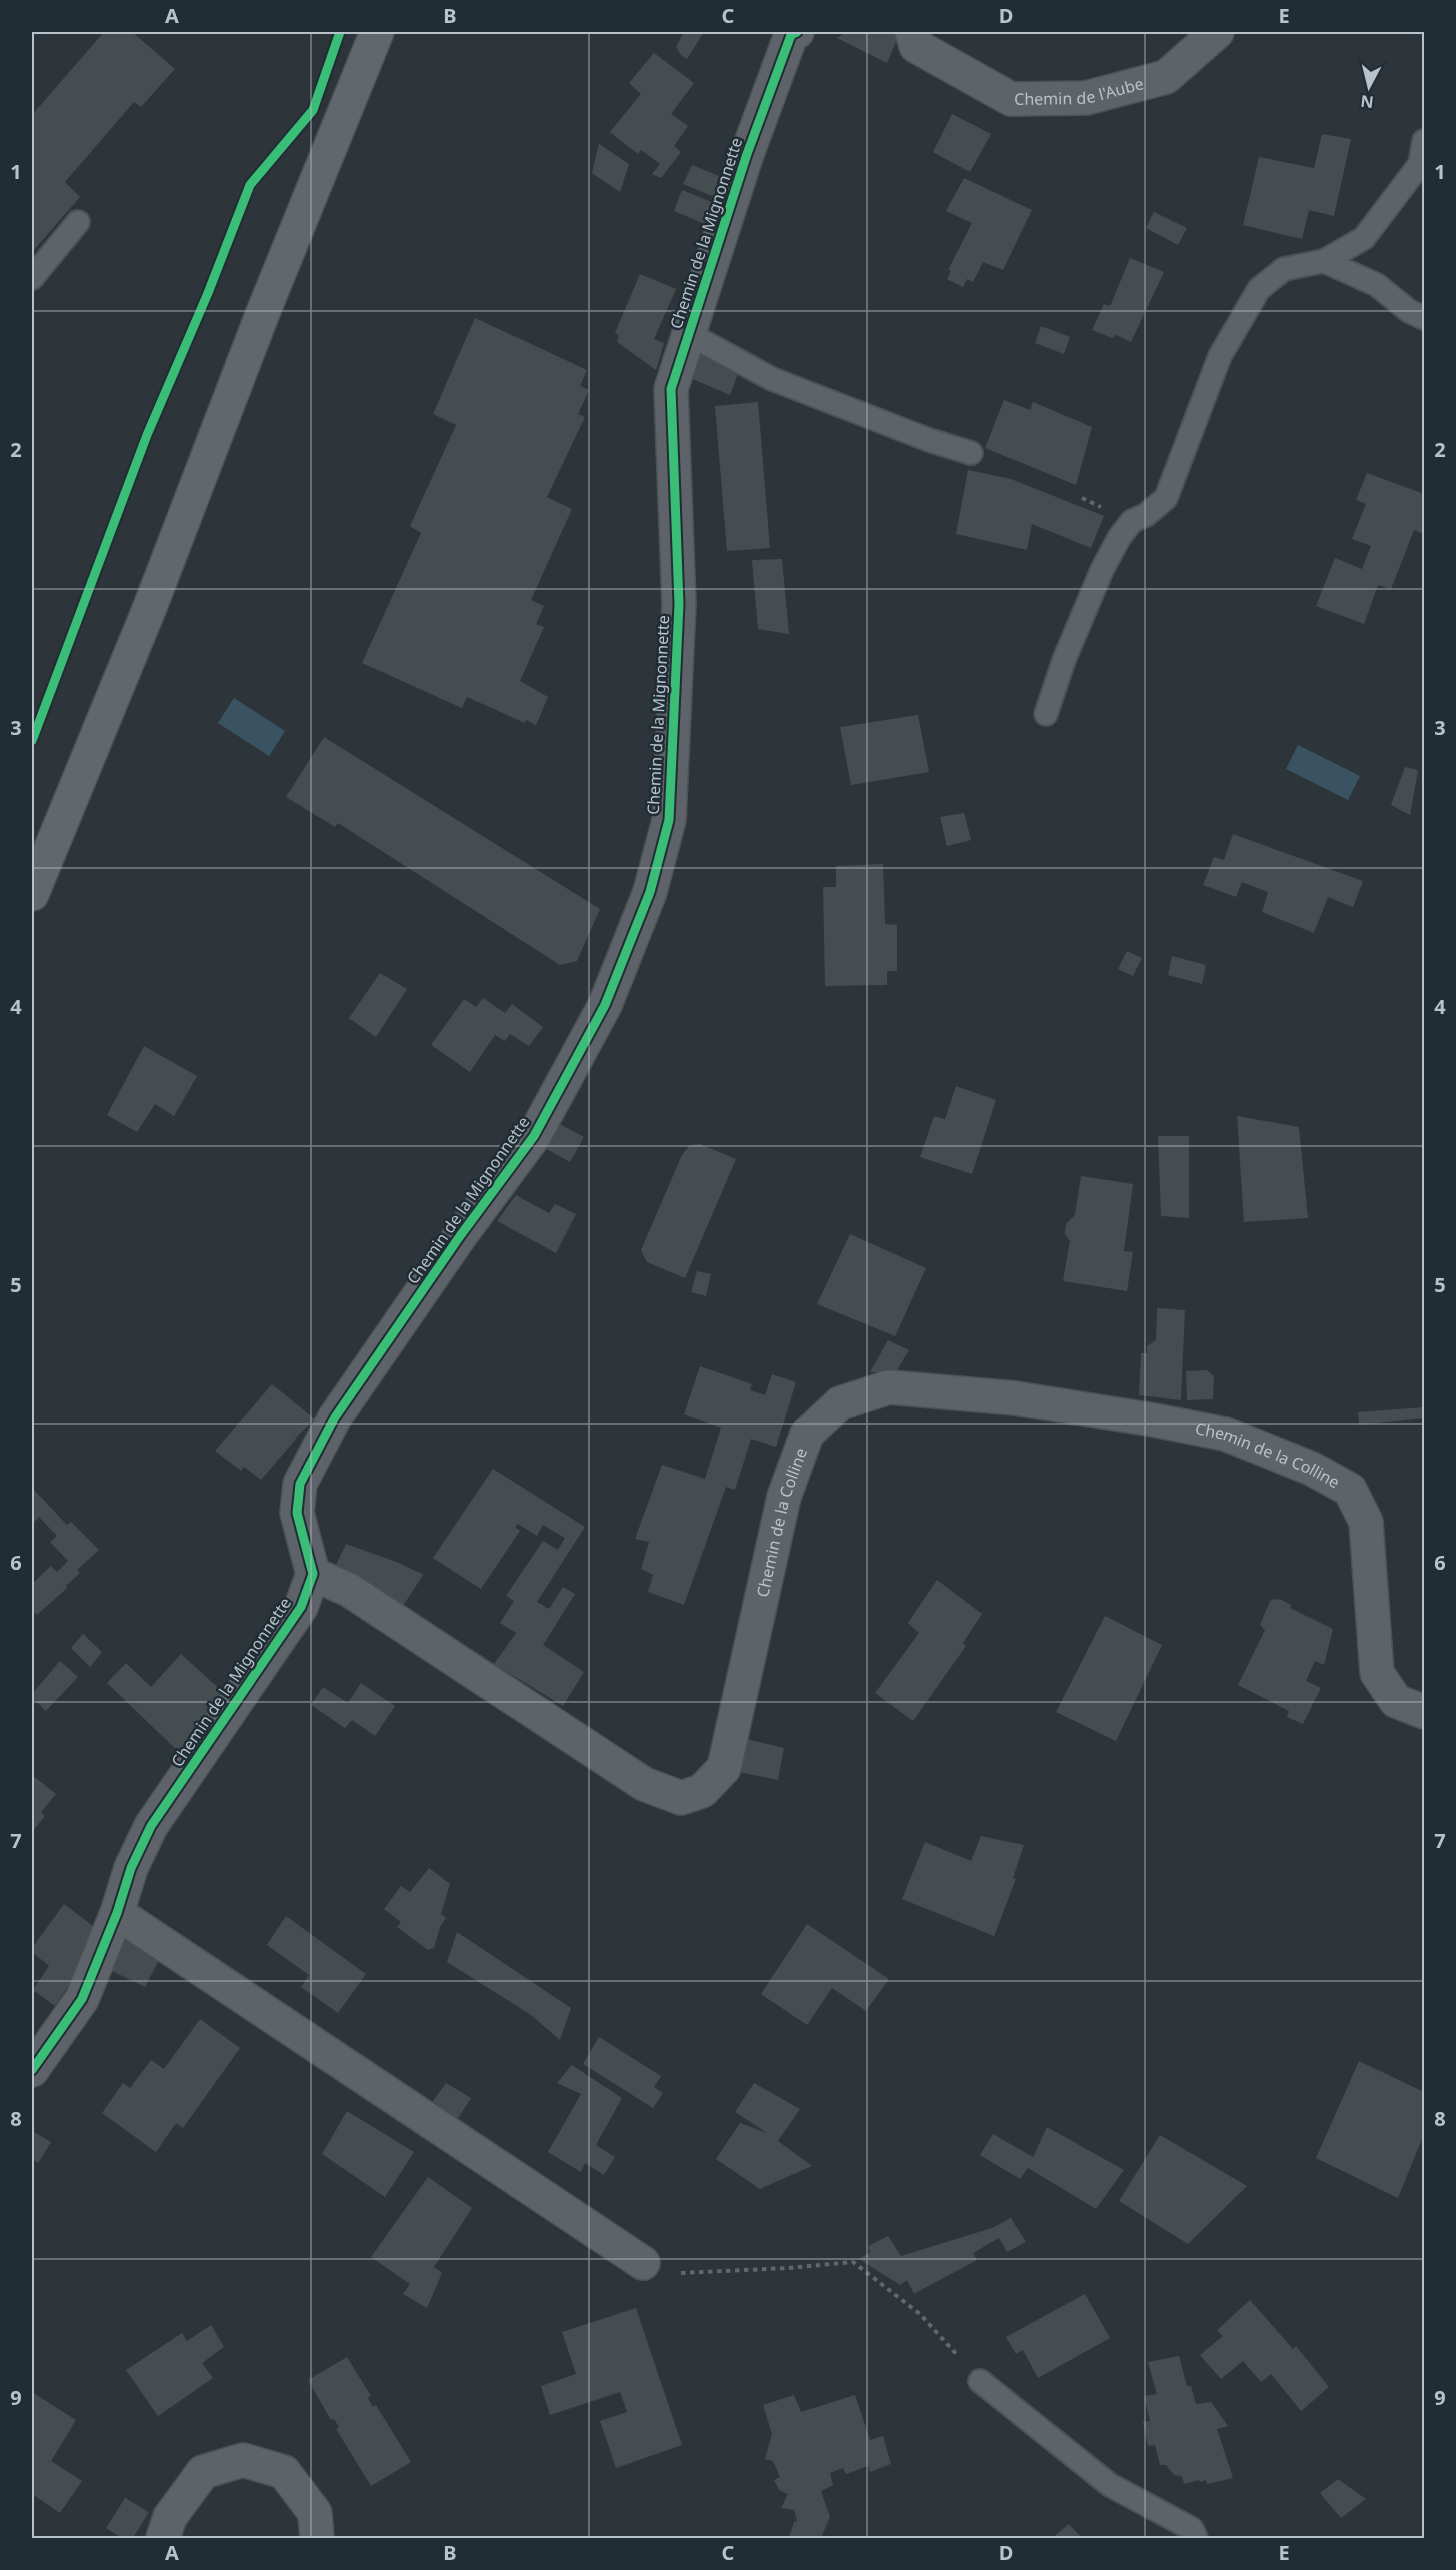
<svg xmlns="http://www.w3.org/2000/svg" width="1456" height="2570" font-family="'Noto Sans',sans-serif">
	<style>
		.water { fill: #3a5362 }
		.building { fill: #464d51 }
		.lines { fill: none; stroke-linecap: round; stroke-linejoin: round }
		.lane-casing { stroke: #4b5154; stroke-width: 26 }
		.street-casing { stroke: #4b5154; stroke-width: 36 }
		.secondary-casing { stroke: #4b5154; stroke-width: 36 }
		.path { stroke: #61676c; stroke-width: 4; stroke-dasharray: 4.5 4.5; stroke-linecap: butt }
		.lane { stroke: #5d6368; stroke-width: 22 }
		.street { stroke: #5d6368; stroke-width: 33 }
		.secondary { stroke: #61676d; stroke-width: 33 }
		.cycleway-casing { stroke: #202d35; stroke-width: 13 }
		.cycleway { stroke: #3abd76; stroke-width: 9 }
		.grid { fill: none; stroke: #b8c2ca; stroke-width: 1.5; stroke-opacity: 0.55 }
		.labels { text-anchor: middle; stroke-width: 5; stroke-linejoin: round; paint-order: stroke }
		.street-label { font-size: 16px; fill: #b8c2ca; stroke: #202d35 }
		.neatline { fill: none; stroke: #b8c2ca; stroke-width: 2 }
		.grid-label { font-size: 20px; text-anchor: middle; font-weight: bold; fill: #b8c2ca }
	</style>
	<rect width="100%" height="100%" fill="#2d353a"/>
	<!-- water -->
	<g class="water">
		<polygon points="234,698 285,731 269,756 218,723"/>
		<polygon points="1298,745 1360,776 1348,800 1286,769"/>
	</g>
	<!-- building -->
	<g class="building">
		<polygon points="104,32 132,32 175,69 141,107 134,102 65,182 80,197 33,251 32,115"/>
		<polygon points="684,32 704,32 687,59 681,55 676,47"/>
		<polygon points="846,32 900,32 887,63 837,38"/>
		<polygon points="654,53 694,83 671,114 688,126 674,146 681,152 661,178 652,174 660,164 641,150 638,154 610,132 641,94 629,83"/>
		<polygon points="952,114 991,134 970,172 933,152"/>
		<polygon points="1322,134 1351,139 1334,216 1309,210 1302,239 1243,225 1259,157 1314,168"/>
		<polygon points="599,144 629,164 620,192 592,173"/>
		<polygon points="692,165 724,178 717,198 683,184"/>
		<polygon points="964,178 1032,210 1003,270 983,262 973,282 967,279 963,287 947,279 951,271 948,270 972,223 946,211"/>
		<polygon points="682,190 714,203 707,225 674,211"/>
		<polygon points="1154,212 1187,228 1178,245 1146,228"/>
		<polygon points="1130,258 1164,272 1131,342 1116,335 1112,338 1092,330 1104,304 1108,306 1111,304"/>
		<polygon points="640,274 676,289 654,339 664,343 656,370 617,342 619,335 615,333"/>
		<polygon points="475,318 587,370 580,386 589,390 578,414 585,417 547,497 572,509 531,600 544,606 536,624 544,627 520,681 548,697 536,725 526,720 525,723 467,697 462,708 362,663 421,533 410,526 456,425 433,414"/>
		<polygon points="1041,326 1070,337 1064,354 1035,343"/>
		<polygon points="699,354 739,371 730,395 690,378"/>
		<polygon points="1004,400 1030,410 1033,402 1092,427 1076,485 985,448"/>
		<polygon points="758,402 770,548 727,551 715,406"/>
		<polygon points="968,470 1011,479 1104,516 1091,548 1032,524 1027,550 956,534"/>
		<polygon points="1367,473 1424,494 1424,534 1414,530 1391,589 1378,585 1364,624 1316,606 1335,558 1362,569 1371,546 1352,539 1366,504 1356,500"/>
		<polygon points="782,559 789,634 758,629 752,560"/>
		<polygon points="918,715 929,772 851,785 840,727"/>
		<polygon points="324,737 600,909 577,961 560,965 338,823 335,827 286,797"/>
		<polygon points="1405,767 1418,770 1410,815 1391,805"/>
		<polygon points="964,813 971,840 947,846 940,817"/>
		<polygon points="1233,834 1363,881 1353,907 1328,897 1314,933 1262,912 1268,892 1242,882 1236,897 1203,885 1214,857 1224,860"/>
		<polygon points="883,864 885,924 897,925 897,971 887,971 887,985 825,986 823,887 836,887 836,866"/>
		<polygon points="1127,951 1142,958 1133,976 1118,969"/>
		<polygon points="1172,956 1206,965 1202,984 1168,975"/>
		<polygon points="380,973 407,989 376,1037 349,1018"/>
		<polygon points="483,998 505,1013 512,1004 543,1027 529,1046 510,1034 505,1041 495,1035 470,1072 431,1045 464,999 476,1007"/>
		<polygon points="144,1046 197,1076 174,1116 155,1104 137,1132 107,1115"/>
		<polygon points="956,1086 996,1100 972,1174 920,1157 934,1116 945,1119"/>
		<polygon points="1237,1116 1299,1127 1308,1218 1244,1222"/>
		<polygon points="556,1122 584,1137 570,1162 543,1147"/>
		<polygon points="1158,1136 1189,1136 1189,1218 1161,1216"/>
		<polygon points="700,1144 736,1159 685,1278 647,1262 641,1250 682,1155 690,1145"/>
		<polygon points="1081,1176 1133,1184 1124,1251 1133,1252 1127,1291 1063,1281 1070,1241 1065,1234 1066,1224 1075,1215"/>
		<polygon points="516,1195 549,1213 555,1204 576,1214 556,1253 497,1221"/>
		<polygon points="850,1234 926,1268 895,1336 817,1304"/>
		<polygon points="697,1271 711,1274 706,1296 691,1292"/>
		<polygon points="1157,1308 1185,1310 1181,1400 1139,1395 1141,1353 1147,1353 1147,1346 1156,1340"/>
		<polygon points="888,1340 909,1350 895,1373 870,1372"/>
		<polygon points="700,1366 752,1384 750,1390 765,1395 772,1374 796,1382 776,1447 751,1439 735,1490 726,1487 684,1605 648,1592 653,1575 641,1569 649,1542 635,1539 662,1465 705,1479 721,1428 684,1414"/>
		<polygon points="1207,1370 1214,1376 1213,1399 1187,1400 1186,1371"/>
		<polygon points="272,1384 315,1419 297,1437 292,1433 297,1438 261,1480 244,1467 241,1471 215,1451"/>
		<polygon points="1424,1407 1424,1418 1359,1425 1358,1412"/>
		<polygon points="493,1469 585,1527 537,1602 549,1609 563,1587 575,1594 543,1645 584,1672 563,1706 494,1664 516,1633 500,1623 514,1601 506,1596 543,1541 558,1550 565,1538 543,1525 537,1536 518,1524 515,1527 520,1531 481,1589 433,1558"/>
		<polygon points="32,1488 67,1525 71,1522 99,1550 77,1570 80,1573 66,1586 67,1588 37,1615 32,1610 32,1584 51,1566 57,1572 68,1561 50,1542 57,1536 39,1517 32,1524"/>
		<polygon points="346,1544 399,1563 422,1574 423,1575 403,1606 336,1565"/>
		<polygon points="937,1580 982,1614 963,1643 966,1646 913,1721 875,1693 919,1633 908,1623"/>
		<polygon points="1274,1599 1282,1600 1291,1605 1290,1608 1333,1629 1324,1665 1315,1661 1306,1681 1321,1688 1303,1724 1287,1717 1289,1711 1238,1685 1265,1630 1260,1625 1270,1601"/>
		<polygon points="1105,1616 1162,1645 1116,1741 1056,1712"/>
		<polygon points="83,1634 102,1652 90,1667 71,1648"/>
		<polygon points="181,1654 224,1693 182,1755 107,1683 126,1663 151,1687"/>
		<polygon points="60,1661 78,1677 46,1711 32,1698 32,1694"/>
		<polygon points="361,1683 395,1706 375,1736 352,1720 345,1728 311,1705 323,1687 348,1703"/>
		<polygon points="746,1739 784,1748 778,1780 739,1772"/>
		<polygon points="32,1775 56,1794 41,1812 45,1816 32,1832"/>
		<polygon points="981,1836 1024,1845 1013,1878 1016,1879 994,1936 902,1899 925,1842 971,1861"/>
		<polygon points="429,1868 450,1884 441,1914 446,1918 440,1927 434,1948 428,1950 397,1927 401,1922 384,1909 401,1886 410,1892"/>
		<polygon points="64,1904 93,1926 71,1982 55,2006 33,1990 49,1966 32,1952 32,1948"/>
		<polygon points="286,1916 366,1974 338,2013 301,1987 309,1975 267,1945"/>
		<polygon points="807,1924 889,1979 866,2011 832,1988 807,2025 761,1994"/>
		<polygon points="457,1932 571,2008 560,2040 531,2015 447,1962"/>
		<polygon points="122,1939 161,1956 145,1987 110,1970"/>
		<polygon points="200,2019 240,2048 183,2128 176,2123 156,2152 102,2113 123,2083 130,2088 151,2060 164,2069"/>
		<polygon points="599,2037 661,2076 654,2087 663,2093 653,2108 583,2064"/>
		<polygon points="1359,2061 1424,2092 1424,2140 1422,2139 1398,2198 1316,2158"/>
		<polygon points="572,2065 622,2098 596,2145 615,2157 604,2175 585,2163 581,2172 548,2152 581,2094 557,2083"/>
		<polygon points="446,2083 471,2098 457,2120 431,2104"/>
		<polygon points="754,2083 800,2109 778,2141 812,2166 760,2189 716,2159 740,2123 767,2133 735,2112"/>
		<polygon points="347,2111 414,2152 385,2197 322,2154"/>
		<polygon points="1047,2127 1124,2170 1096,2209 1028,2168 1020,2179 980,2155 993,2134 1033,2157"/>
		<polygon points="32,2131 51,2142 38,2163 32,2159"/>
		<polygon points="1160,2135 1247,2186 1188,2244 1119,2201"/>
		<polygon points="428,2177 472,2208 434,2267 442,2273 427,2308 403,2294 410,2284 371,2257"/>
		<polygon points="1011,2218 1026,2242 1007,2252 999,2238 973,2253 977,2260 914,2294 907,2280 900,2285 859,2259 870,2252 868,2246 888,2236 901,2256 992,2228"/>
		<polygon points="1085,2294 1110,2338 1038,2378 1023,2350 1016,2354 1006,2337"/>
		<polygon points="1250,2300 1293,2349 1296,2346 1329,2387 1301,2411 1271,2374 1261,2382 1243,2361 1221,2379 1200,2355 1223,2336 1217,2330"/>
		<polygon points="636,2308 682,2445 616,2468 600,2421 627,2412 620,2392 550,2415 541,2386 576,2374 562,2332"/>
		<polygon points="211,2325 224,2347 202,2363 213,2378 158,2416 126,2370 182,2333 187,2341"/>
		<polygon points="1179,2356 1187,2386 1191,2386 1196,2404 1211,2402 1228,2426 1217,2429 1233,2478 1207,2484 1206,2480 1200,2482 1199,2480 1184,2484 1182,2476 1174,2475 1166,2465 1160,2465 1155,2445 1148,2446 1143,2422 1150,2421 1144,2396 1157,2394 1148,2362"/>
		<polygon points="347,2357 371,2396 368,2398 373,2407 376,2405 411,2462 371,2486 336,2429 339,2427 334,2419 331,2420 308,2380"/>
		<polygon points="32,2392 76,2420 51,2461 82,2481 60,2513 32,2494"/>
		<polygon points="794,2395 801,2412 855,2395 870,2440 883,2436 891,2464 870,2472 868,2466 846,2474 843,2468 830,2473 833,2485 821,2491 830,2517 821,2538 789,2537 794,2522 797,2521 794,2510 781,2508 788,2494 779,2490 774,2480 780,2477 773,2461 765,2459 772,2434 763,2405"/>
		<polygon points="1338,2479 1366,2499 1341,2518 1320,2493"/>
		<polygon points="125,2498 149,2512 133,2538 122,2538 106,2528"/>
		<polygon points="1069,2524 1082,2538 1052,2538"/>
	</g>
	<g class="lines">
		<defs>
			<g id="lane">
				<polyline points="1324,261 1377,285 1409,311 1424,318"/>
				<polyline points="32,278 78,222"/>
				<polyline points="689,334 772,379 929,440 971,453"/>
				<polyline points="1046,714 1064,660 1102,570 1119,538 1132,521 1146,515 1166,498 1220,356 1259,289 1284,269 1324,261 1364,238 1420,164 1424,141"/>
				<polyline points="980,2381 1110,2485 1192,2529 1196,2538"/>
			</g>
			<g id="street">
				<path id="s1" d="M912 32 916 46 1011 99 1086 98 1166 77 1217 32"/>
				<path id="s2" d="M313 1574 349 1590 644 1784 681 1798 702 1791 724 1768 784 1497 807 1434 840 1403 889 1387 1015 1398 1154 1420 1225 1434 1312 1469 1350 1490 1366 1522 1377 1673 1396 1701 1424 1712"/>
				<polyline points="117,1913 643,2263"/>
				<polyline points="32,2070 82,1999 117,1913 131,1868 151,1826 301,1607 313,1574 297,1513 300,1484 335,1417 460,1236 534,1136 605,1005 650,892 669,820 679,604 671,389 747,154 791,35 797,32"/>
				<polyline points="163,2538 170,2517 203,2472 243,2460 284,2472 315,2513 317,2538"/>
			</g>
			<polyline id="secondary" points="32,894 150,607 262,315 377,32"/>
		</defs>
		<!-- lane casing -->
		<use href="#lane" class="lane-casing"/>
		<!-- street casing -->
		<use href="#street" class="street-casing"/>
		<!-- secondary casing -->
		<use href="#secondary" class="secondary-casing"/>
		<!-- path -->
		<g class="path">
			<polyline points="1082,498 1101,507"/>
			<polyline points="681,2273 788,2268 853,2262 920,2314 958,2356"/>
		</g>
		<!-- lane -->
		<use href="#lane" class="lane"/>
		<!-- street -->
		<use href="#street" class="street"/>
		<!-- secondary -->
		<use href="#secondary" class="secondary"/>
		<defs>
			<g id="cycleway">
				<polyline points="32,741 147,435 208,293 250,185 313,110 340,32"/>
				<polyline points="32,2070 82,1999 117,1913 131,1868 151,1826 301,1607 313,1574 297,1513 300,1484 335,1417 460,1236 534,1136 605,1005 650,892 669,820 679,604 671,389 747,154 791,35 797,32"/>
			</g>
		</defs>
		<!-- cycleway casing -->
		<use href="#cycleway" class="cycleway-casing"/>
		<!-- cycleway -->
		<use href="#cycleway" class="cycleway"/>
	</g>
	<!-- grid -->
	<path class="grid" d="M311 32V2538M589 32V2538M867 32V2538M1145 32V2538M32 311H1424M32 589H1424M32 868H1424M32 1146H1424M32 1424H1424M32 1702H1424M32 1981H1424M32 2259H1424"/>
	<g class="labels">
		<!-- street labels -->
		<g class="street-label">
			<text dy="6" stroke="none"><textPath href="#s1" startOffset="192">Chemin de l'Aube</textPath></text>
			<text transform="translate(706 233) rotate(-72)" y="6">Chemin de la Mignonnette</text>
			<text transform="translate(658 715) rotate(-87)" y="6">Chemin de la Mignonnette</text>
			<text transform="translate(468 1200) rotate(-55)" y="6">Chemin de la Mignonnette</text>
			<text dy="6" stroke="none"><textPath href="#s2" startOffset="1314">Chemin de la Colline</textPath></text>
			<text dy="6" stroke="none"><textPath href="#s2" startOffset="738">Chemin de la Colline</textPath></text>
			<text transform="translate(231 1682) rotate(-56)" y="6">Chemin de la Mignonnette</text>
		</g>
	</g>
	<!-- border -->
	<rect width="1456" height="2570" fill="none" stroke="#202d35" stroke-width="66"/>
	<!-- north arrow -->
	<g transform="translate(1369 87) rotate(187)" stroke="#202d35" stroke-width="4.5" paint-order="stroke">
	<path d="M0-4.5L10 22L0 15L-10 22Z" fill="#b8c2ca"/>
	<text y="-9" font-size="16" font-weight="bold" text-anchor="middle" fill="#b8c2ca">N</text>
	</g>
	<rect x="33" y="33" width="1390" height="2504" class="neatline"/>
	<g class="grid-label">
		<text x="172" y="23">A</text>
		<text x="450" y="23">B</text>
		<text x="728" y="23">C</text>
		<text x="1006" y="23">D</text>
		<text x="1284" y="23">E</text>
		<text x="16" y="179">1</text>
		<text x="1440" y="179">1</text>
		<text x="16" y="457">2</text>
		<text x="1440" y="457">2</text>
		<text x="16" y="735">3</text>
		<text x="1440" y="735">3</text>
		<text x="16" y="1014">4</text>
		<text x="1440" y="1014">4</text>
		<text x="16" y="1292">5</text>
		<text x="1440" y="1292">5</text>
		<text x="16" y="1570">6</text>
		<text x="1440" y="1570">6</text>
		<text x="16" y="1848">7</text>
		<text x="1440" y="1848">7</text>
		<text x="16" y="2126">8</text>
		<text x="1440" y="2126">8</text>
		<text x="16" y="2405">9</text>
		<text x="1440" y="2405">9</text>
		<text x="172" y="2560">A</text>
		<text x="450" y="2560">B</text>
		<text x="728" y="2560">C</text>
		<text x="1006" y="2560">D</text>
		<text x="1284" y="2560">E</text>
	</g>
</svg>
